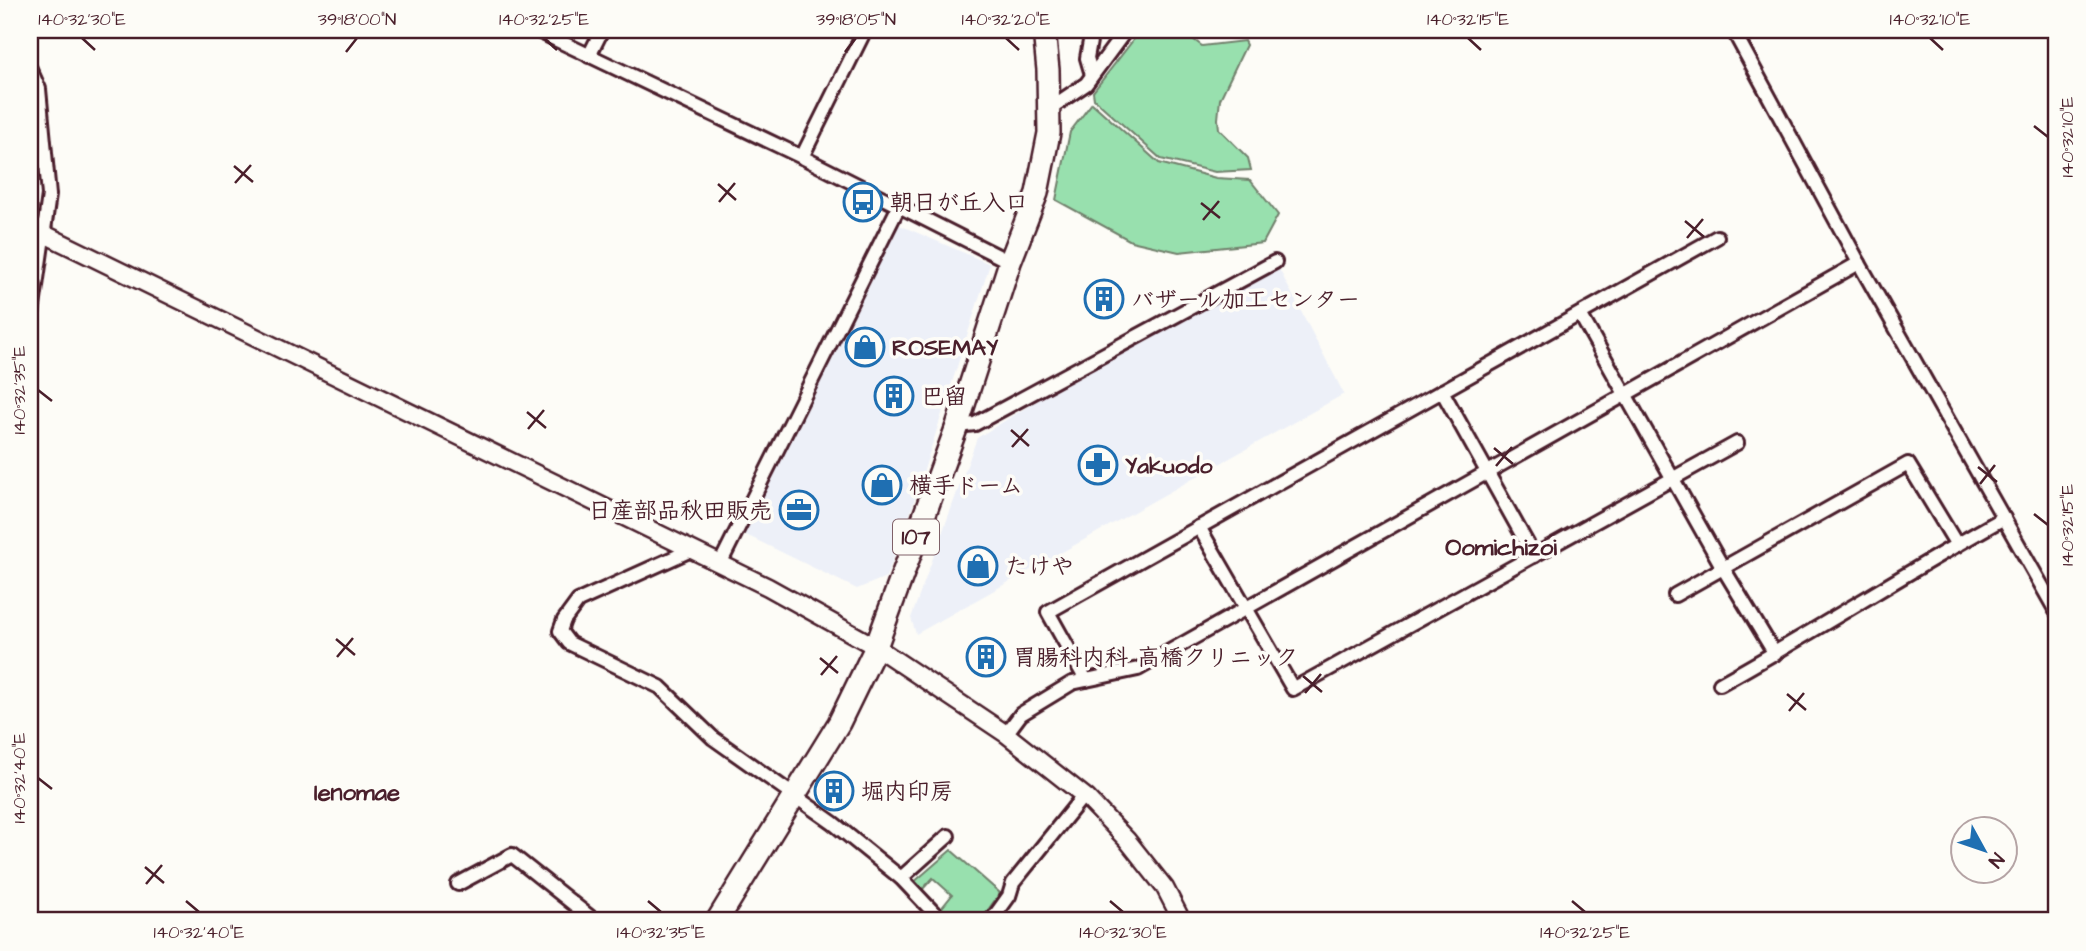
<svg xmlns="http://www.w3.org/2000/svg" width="2086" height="951" font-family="'Architects Daughter','Klee One',sans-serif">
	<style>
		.built { fill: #edf0f8 }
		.green { fill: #98e0ae; stroke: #71806c; stroke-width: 2 }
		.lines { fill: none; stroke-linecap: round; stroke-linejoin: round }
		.minor-casing { stroke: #4a1f2b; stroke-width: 18 }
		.tertiary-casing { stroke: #4a1f2b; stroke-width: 21 }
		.trunk-casing { stroke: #4a1f2b; stroke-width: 26 }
		.minor { stroke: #fdfcf7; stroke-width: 12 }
		.tertiary { stroke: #fdfcf7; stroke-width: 16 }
		.trunk { stroke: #fdfcf7; stroke-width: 21 }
		.ticks { fill: none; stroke: #4a1f2b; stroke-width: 2.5 }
		.labels { text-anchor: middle; stroke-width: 7; stroke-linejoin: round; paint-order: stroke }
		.shield { fill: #fdfcf7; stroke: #806168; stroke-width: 2 }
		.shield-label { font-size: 21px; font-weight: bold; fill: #4a1f2b }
		.poi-label { font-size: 23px; font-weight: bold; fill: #4a1f2b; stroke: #fdfcf7; text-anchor: start }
		.neighbourhood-label { font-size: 24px; font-weight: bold; fill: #4a1f2b; stroke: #fdfcf7 }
		.neatline { fill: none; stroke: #4a1f2b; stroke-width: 2.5 }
		.ticks-label { font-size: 18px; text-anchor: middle; fill: #4a1f2b }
	</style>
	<rect width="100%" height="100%" fill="#fdfcf7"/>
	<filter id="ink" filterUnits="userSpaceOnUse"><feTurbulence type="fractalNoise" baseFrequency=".0143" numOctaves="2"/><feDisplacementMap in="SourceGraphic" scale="14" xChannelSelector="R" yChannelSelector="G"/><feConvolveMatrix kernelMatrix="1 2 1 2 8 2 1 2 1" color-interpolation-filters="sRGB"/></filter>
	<g filter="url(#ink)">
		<!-- built -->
		<g class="built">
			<polygon points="897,224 990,264 906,526 886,577 857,589 742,533"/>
			<polygon points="1279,269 1344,394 916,634 911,618 977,438 1106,358"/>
		</g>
		<!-- green -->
		<g class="green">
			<polygon points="1141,30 1181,30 1202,46 1244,41 1246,45 1220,99 1218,119 1219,129 1248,158 1251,170 1215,172 1161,159 1094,99 1093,92"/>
			<polygon points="1092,103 1159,163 1216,178 1250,180 1278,215 1263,243 1179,252 1131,241 1056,200 1070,132"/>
			<polygon points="951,850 1000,893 980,921 958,921 940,910 952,895 933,878 921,891 913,883"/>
		</g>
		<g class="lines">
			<defs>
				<g id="minor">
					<polyline points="536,30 802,157 1010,262"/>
					<polyline points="1092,30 1087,58 1092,75"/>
					<polyline points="1733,30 1859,263 2056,611"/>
					<polyline points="589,56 602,30"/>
					<polyline points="30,69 39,89 49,195 30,328"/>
					<polyline points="1049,109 1086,84 1126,30"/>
					<polyline points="802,157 865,30"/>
					<polyline points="1580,314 1723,568 1775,654"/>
					<polyline points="1442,391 1534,556"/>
					<polyline points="957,426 975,424 1275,262"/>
					<polyline points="1199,527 1293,689 1737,443"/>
					<polyline points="691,550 578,601 564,620 560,631 569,643 660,687 713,738 833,823 901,878 934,913 927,921"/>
					<polyline points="720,564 899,206"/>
					<polyline points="1675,595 1908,464 1957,545"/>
					<polyline points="1086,680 1048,612 1717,237"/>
					<path d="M1720 684C1816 631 1908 571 2004 518"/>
					<polyline points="1006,734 1021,714 1072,683 1138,669 1859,263"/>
					<polyline points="901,878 948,836"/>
					<polyline points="458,884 512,855 595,921"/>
					<polyline points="934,913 945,921"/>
					<polyline points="991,921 1009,896 1013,883 1084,795"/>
				</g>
				<polyline id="tertiary" points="30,227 768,587 876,647 1006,734 1087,798 1127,840 1165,888 1182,921"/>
				<polyline id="trunk" points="717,921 839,723 876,647 957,426 1010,262 1037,193 1049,133 1048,70 1044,30"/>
			</defs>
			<!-- minor casing -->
			<use href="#minor" class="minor-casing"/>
			<!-- tertiary casing -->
			<use href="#tertiary" class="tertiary-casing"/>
			<!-- trunk casing -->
			<use href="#trunk" class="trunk-casing"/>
			<!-- minor -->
			<use href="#minor" class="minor"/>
			<!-- tertiary -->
			<use href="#tertiary" class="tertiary"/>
			<!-- trunk -->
			<use href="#trunk" class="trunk"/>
		</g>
	</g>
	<!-- ticks -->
	<path class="ticks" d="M82 38 95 50M544 38 557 50M1006 38 1019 50M1468 38 1481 50M1930 38 1943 50M346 52 357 38M845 52 856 38M2034 126 2048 137M234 166 253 182M235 183 251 165M718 184 736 200M719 202 735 183M1201 203 1220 218M1203 220 1219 201M1685 221 1704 237M1687 238 1703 219M38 390 52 401M527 412 546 428M528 429 544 410M1011 430 1029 446M1012 447 1028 429M1494 448 1513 464M1496 466 1512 447M1978 467 1997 482M1980 484 1995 465M2034 514 2048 525M336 639 355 655M337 657 353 638M820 658 838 673M821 675 837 656M1303 676 1322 692M1305 693 1321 674M1787 694 1806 710M1789 711 1804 693M38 778 52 789M145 867 164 883M146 884 162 865M186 901 199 912M648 901 661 912M1110 901 1123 912M1572 901 1585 912"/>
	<!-- icons -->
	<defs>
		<symbol id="bus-ring" viewBox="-11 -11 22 22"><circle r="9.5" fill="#fdfcf7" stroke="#1f6fb2" stroke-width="1.5"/><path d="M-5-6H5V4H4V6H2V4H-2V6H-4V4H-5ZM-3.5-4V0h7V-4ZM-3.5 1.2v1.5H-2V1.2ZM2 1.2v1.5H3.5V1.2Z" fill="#1f6fb2"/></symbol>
		<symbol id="building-ring" viewBox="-11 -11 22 22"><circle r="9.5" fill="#fdfcf7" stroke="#1f6fb2" stroke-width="1.5"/><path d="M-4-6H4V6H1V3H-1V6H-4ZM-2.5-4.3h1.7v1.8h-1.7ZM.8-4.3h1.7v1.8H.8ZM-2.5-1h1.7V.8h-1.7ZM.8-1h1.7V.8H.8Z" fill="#1f6fb2"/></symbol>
		<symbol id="shop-ring" viewBox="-11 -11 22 22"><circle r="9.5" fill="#fdfcf7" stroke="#1f6fb2" stroke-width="1.5"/><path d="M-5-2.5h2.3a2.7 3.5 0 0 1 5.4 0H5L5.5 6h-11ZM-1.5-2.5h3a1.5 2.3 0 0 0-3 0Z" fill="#1f6fb2"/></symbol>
		<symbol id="pharmacy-ring" viewBox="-11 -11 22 22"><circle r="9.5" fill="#fdfcf7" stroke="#1f6fb2" stroke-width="1.5"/><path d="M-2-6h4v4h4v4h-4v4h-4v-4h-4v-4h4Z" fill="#1f6fb2"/></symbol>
		<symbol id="office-ring" viewBox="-11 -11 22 22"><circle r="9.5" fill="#fdfcf7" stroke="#1f6fb2" stroke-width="1.5"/><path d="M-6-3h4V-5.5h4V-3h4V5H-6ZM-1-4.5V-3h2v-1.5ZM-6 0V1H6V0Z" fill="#1f6fb2"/></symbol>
	</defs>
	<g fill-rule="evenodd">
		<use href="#bus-ring" x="841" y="180" width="44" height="44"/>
		<use href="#building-ring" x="1082" y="277" width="44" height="44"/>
		<use href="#shop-ring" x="843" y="325" width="44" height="44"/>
		<use href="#building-ring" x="872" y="374" width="44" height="44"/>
		<use href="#pharmacy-ring" x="1076" y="443" width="44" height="44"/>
		<use href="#shop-ring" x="860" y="463" width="44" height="44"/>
		<use href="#office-ring" x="777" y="488" width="44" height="44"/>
		<use href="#shop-ring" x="956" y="544" width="44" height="44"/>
		<use href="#building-ring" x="964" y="635" width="44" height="44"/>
		<use href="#building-ring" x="812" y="769" width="44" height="44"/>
	</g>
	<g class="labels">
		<!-- shield labels -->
		<rect class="shield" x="893" y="519.5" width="46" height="35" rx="5"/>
		<g class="shield-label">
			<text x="916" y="544">107</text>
		</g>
		<!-- poi labels -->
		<g class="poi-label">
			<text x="890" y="210">朝日が丘入口</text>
			<text x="1131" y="307">バザール加工センター</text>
			<text x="892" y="355">ROSEMAY</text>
			<text x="921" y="404">巴留</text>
			<text x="1125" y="473">Yakuodo</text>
			<text x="909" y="493">横手ドーム</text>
			<text x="772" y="518" text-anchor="end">日産部品秋田販売</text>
			<text x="1005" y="574">たけや</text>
			<text x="1013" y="665">胃腸科内科 高橋クリニック</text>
			<text x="861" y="799">堀内印房</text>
		</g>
		<!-- neighbourhood labels -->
		<g class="neighbourhood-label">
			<text x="1501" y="555">Oomichizoi</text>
			<text x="357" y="800">Ienomae</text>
		</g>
	</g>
	<!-- margin -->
	<rect width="2086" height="951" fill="none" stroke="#fdfcf7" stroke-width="77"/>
	<!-- north arrow -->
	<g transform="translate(1984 850) rotate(130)"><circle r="33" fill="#fdfcf7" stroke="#b5a4a5" stroke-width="2"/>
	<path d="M0-5L12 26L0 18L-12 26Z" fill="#1f6fb2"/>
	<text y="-10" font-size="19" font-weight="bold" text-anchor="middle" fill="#4a1f2b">N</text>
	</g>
	<rect x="38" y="38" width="2010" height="874" class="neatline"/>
	<g class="ticks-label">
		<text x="82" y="25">140°32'30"E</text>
		<text x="357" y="25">39°18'00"N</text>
		<text x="544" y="25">140°32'25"E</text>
		<text x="856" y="25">39°18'05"N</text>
		<text x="1006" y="25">140°32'20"E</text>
		<text x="1468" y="25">140°32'15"E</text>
		<text x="1930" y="25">140°32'10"E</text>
		<text transform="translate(2067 137) rotate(-90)" y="6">140°32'10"E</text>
		<text transform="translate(19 390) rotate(-90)" y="6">140°32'35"E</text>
		<text transform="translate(2067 525) rotate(-90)" y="6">140°32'15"E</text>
		<text transform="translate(19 778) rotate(-90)" y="6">140°32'40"E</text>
		<text x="199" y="938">140°32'40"E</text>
		<text x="661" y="938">140°32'35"E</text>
		<text x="1123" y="938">140°32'30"E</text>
		<text x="1585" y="938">140°32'25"E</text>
	</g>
</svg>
